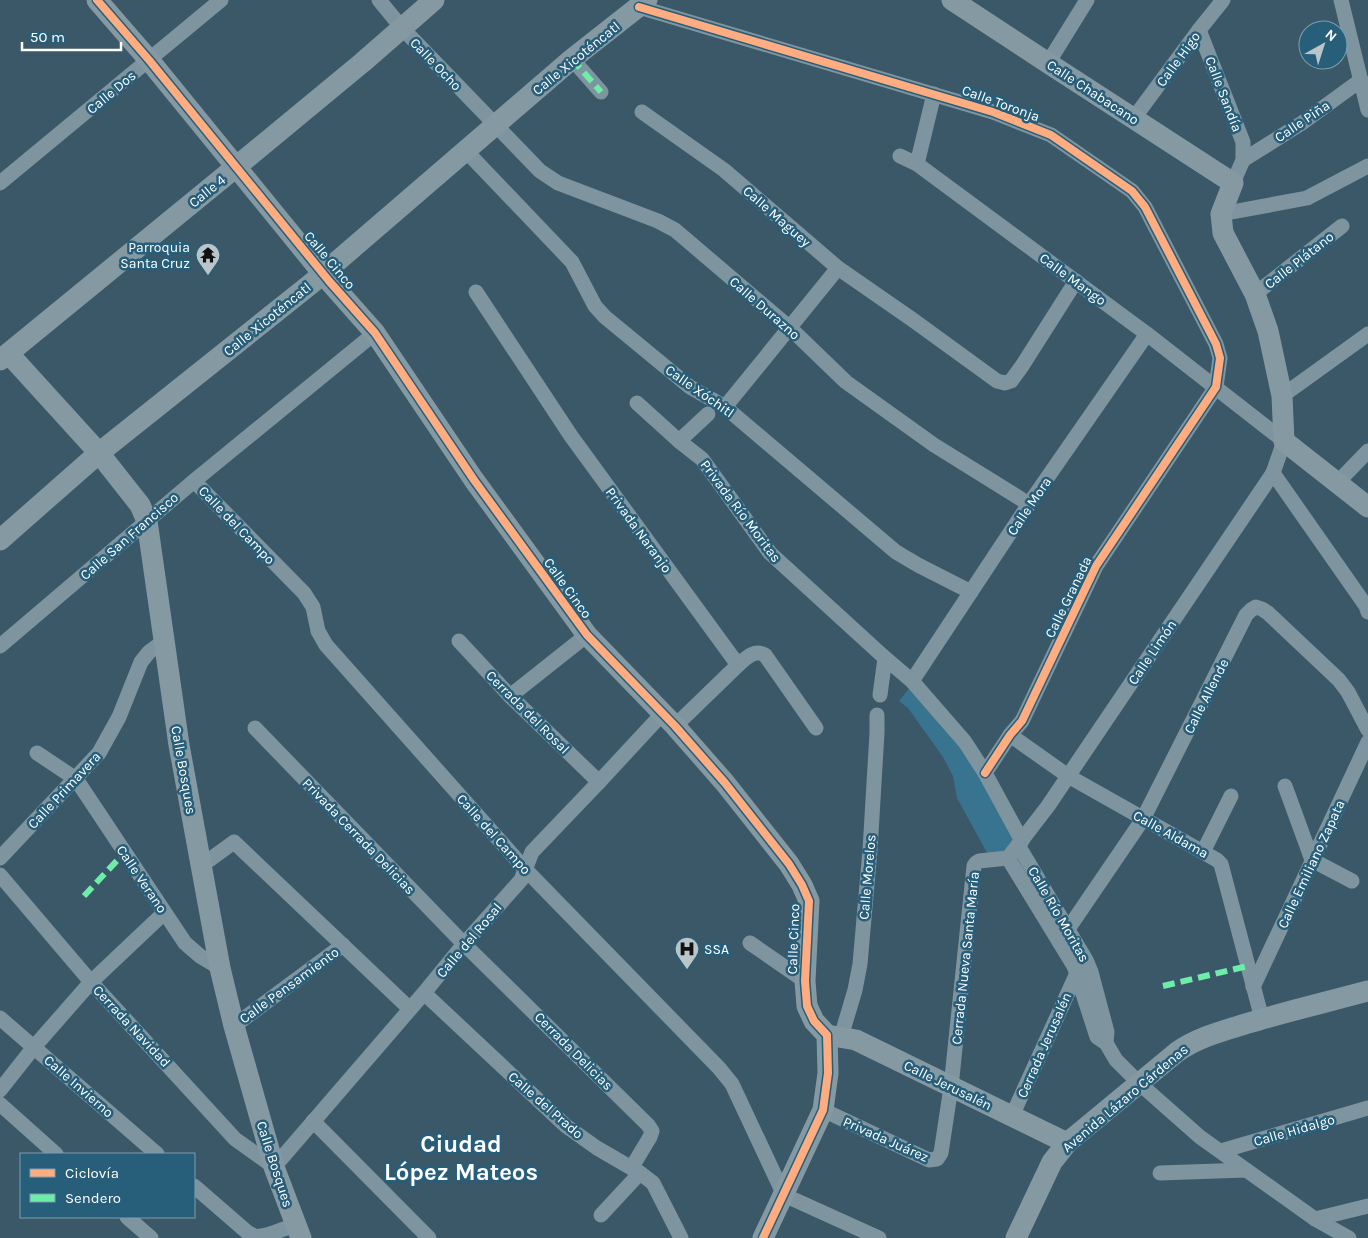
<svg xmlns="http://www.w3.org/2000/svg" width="1368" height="1238" font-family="Karla,sans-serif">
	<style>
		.green { fill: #38748f }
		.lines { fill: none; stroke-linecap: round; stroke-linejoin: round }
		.street { stroke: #7e949e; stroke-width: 15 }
		.secondary { stroke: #8599a3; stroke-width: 21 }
		.quiet { stroke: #6deda7; stroke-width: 6; stroke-dasharray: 12 6; stroke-linecap: butt }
		.cycleway-casing { stroke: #275e7a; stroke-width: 11 }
		.cycleway { stroke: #ffac80; stroke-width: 8 }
		.labels { text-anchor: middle; stroke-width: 5; stroke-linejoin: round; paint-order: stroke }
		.street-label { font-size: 14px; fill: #fff; stroke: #275e7a }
		.poi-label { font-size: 14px; fill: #fff; stroke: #275e7a; text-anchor: end }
		.town-label { font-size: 24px; font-weight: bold; fill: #fff; stroke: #275e7a }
	</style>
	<rect width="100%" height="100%" fill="#3a5867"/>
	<!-- green -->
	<polygon class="green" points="911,686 963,743 1021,842 991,860 957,798 953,776 943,757 908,708 899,701"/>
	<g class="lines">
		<!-- street -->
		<g class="street">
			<polyline points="379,0 402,28 540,171 558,183 658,221 675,230 790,328 846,382 934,445 1029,504"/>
			<polyline points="1341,0 1368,110"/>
			<polyline points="639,7 993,112 1051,135 1132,191 1145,207 1216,344 1220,358 1216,387 1096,566 1022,721 1010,735 985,773"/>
			<polyline points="1199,30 1243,142 1243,160 1233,183"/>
			<polyline points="572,59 601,92"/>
			<polyline points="1048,63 1087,0"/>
			<polyline points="642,112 724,170 838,268 913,320 997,381 1005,383 1011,381 1022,366 1076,281"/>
			<polyline points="1134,118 1199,30 1223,0"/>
			<polyline points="466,151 572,262 595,306 605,317 690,387 725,407 896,552 918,565 971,592"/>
			<polyline points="900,156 917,164 1147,334 1284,441 1273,473 1048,806 1008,858"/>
			<polyline points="1243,160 1302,123 1361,80"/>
			<polyline points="917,164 934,94"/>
			<polyline points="0,183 221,0"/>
			<polyline points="1221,214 1307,198 1368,166"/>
			<path d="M476 292 571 436 738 665C746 658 754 649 765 655L816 728"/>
			<polyline points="1255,294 1342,226"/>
			<polyline points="1282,396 1368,334"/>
			<polyline points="637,403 679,441 702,459 770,553 885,658 912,681 965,742 985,773 1022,841"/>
			<polyline points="725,407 838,268"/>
			<polyline points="679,441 708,414"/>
			<polyline points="1273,473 1366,606 1368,612"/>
			<polyline points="194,481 304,593 313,607 318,631 326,645 525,869 719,1068 732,1084 784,1195 879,1238"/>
			<polyline points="1337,483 1368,451"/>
			<polyline points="459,641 510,696 599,782"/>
			<polyline points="0,646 194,481 375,333"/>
			<polyline points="912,681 1029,504 1147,334"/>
			<polyline points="880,695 885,658"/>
			<polyline points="510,696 587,635"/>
			<polyline points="675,726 738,665"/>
			<polyline points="255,728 464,944 648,1125 652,1131 650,1137 632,1167"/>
			<polyline points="1010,735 1068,776 1217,860 1221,864 1262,1019"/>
			<polyline points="37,753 76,779 185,943 200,956 220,968"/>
			<polyline points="1285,786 1312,860 1352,881"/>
			<polyline points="1018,845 1086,960 1091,972 1107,1032 1106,1043"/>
			<polyline points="1203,852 1231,796"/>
			<polyline points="0,858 99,753 119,717 141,662 149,652 164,641"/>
			<polyline points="1008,858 1074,966 1097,1037 1106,1043 1116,1060 1140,1084 1200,1137 1315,1219 1349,1238"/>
			<polyline points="201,866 234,842 410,1009"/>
			<polyline points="0,875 91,982 235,1139 274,1167 424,993 464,944 521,880 532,852 599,782 663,713"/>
			<polyline points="1068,929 1143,819 1246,615 1251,610 1256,607 1262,609 1268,613 1339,680 1348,692 1368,730"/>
			<polyline points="750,943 805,981"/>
			<polyline points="1253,987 1368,742"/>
			<polyline points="424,993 566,1126 597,1148 640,1173 653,1183 681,1238"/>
			<polyline points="0,1018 157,1154"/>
			<polyline points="234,1026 343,945"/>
			<polyline points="841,1037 855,990 860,964 870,850 877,733 877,715"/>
			<polyline points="0,1090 34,1047 91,982 164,913"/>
			<polyline points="0,1104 56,1154"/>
			<polyline points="823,1110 929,1160 937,1159 941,1153 951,1087 974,866 976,863 979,861 1008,858"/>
			<polyline points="1012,1116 1077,973 1080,971"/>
			<polyline points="313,1121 429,1238"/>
			<polyline points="1221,1151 1368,1108"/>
			<polyline points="1160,1173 1246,1170"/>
			<polyline points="194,1186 247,1232 256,1237 267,1235 295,1225"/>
			<polyline points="601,1215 640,1173"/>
			<polyline points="127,1217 151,1238"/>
			<polyline points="1315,1219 1368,1206"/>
		</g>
		<!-- secondary -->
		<g class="secondary">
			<polyline points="97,0 149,60 329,281 375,333 474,480 587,635 675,726 725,783 789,864 802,885 809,901 805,981 807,1006 814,1021 827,1035 828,1073 823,1110 763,1238"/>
			<polyline points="952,0 1048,63 1233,183 1221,214 1223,233 1255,294 1268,331 1282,396 1284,441 1368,507"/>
			<polyline points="9,354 99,453 140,505 147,521 179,745 220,968 234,1026 274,1167 301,1238"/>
			<polyline points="0,360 236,167 363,62 434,0"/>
			<polyline points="0,540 99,453 312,283 572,59 647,0"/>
			<polyline points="827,1035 856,1040 1067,1143"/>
			<path d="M1016 1238 1052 1162 1067 1143 1177 1052C1199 1037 1220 1032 1245 1024 1285 1012 1327 1002 1368 991"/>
		</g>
		<!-- quiet -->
		<g class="quiet">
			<polyline points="572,59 601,92"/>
			<polyline points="84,896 124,853"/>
			<polyline points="1163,986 1248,966"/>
		</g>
		<defs>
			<g id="cycleway">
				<polyline points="97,0 149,60 329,281 375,333 474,480 587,635 675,726 725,783 789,864 802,885 809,901 805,981 807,1006 814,1021 827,1035 828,1073 823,1110 763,1238"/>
				<polyline points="639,7 993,112 1051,135 1132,191 1145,207 1216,344 1220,358 1216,387 1096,566 1022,721 1010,735 985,773"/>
			</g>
		</defs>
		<!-- cycleway casing -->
		<use href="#cycleway" class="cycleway-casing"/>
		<!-- cycleway -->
		<use href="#cycleway" class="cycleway"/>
	</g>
	<!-- icons -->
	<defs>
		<symbol id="temple-pin" viewBox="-11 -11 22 30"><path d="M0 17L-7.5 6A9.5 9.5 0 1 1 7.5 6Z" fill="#bac5ca" stroke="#275e7a"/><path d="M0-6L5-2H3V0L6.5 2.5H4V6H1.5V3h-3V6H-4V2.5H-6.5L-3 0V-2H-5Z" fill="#111"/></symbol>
		<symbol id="hospital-pin" viewBox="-11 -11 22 30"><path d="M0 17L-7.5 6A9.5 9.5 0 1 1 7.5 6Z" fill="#bac5ca" stroke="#275e7a"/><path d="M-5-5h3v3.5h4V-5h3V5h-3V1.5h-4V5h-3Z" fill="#111"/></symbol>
	</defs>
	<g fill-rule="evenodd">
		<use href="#temple-pin" x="194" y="241" width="28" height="38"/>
		<use href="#hospital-pin" x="673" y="935" width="28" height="38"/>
	</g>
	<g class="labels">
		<!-- street labels -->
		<g class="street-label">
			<text transform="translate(576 58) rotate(-39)" y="5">Calle Xicoténcatl</text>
			<text transform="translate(1178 59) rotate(-54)" y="5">Calle Higo</text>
			<text transform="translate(436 64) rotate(46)" y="5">Calle Ocho</text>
			<text transform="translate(111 92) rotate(-40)" y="5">Calle Dos</text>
			<text transform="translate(1093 92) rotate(33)" y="5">Calle Chabacano</text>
			<text transform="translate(1224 94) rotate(69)" y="5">Calle Sandía</text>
			<text transform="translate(1001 103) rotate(20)" y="5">Calle Toronja</text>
			<text transform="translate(1302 121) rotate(-34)" y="5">Calle Piña</text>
			<text transform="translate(207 191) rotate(-39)" y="5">Calle 4</text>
			<text transform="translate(777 216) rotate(41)" y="5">Calle Maguey</text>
			<text transform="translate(330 260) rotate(50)" y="5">Calle Cinco</text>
			<text transform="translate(1299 260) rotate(-38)" y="5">Calle Plátano</text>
			<text transform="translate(1073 279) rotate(36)" y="5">Calle Mango</text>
			<text transform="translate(765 308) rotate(41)" y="5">Calle Durazno</text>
			<text transform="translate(267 319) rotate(-39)" y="5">Calle Xicoténcatl</text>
			<text transform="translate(700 391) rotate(35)" y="5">Calle Xóchitl</text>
			<text transform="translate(1029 506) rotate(-56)" y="5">Calle Mora</text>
			<text transform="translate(741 511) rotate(53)" y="5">Privada Río Moritas</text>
			<text transform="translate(237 525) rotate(46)" y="5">Calle del Campo</text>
			<text transform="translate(639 530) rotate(54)" y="5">Privada Naranjo</text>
			<text transform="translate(129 536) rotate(-41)" y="5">Calle San Francisco</text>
			<text transform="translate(568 588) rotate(54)" y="5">Calle Cinco</text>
			<text transform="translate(1068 597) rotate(-64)" y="5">Calle Granada</text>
			<text transform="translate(1152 652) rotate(-56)" y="5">Calle Limón</text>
			<text transform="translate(1206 696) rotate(-63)" y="5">Calle Allende</text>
			<text transform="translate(528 712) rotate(45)" y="5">Cerrada del Rosal</text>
			<text transform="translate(184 770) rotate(80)" y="5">Calle Bosques</text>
			<text transform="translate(64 790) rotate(-47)" y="5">Calle Primavera</text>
			<text transform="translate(494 834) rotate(48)" y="5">Calle del Campo</text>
			<text transform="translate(1171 834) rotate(29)" y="5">Calle Aldama</text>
			<text transform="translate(359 836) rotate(46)" y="5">Privada Cerrada Delicias</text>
			<text transform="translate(1311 864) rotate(-65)" y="5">Calle Emiliano Zapata</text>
			<text transform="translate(867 877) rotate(-85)" y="5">Calle Morelos</text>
			<text transform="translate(142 879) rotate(56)" y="5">Calle Verano</text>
			<text transform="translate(1059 914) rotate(60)" y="5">Calle Río Moritas</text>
			<text transform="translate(793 939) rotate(-88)" y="5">Calle Cinco</text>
			<text transform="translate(469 940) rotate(-50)" y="5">Calle del Rosal</text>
			<text transform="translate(965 958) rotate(-84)" y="5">Cerrada Nueva Santa María</text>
			<text transform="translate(289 985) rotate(-36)" y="5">Calle Pensamiento</text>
			<text transform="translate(132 1026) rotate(47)" y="5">Cerrada Navidad</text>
			<text transform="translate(1044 1045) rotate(-66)" y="5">Cerrada Jerusalén</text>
			<text transform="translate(574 1051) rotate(45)" y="5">Cerrada Delicias</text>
			<text transform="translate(948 1085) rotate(26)" y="5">Calle Jerusalén</text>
			<text transform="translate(79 1086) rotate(41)" y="5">Calle Invierno</text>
			<text transform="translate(1125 1098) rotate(-40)" y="5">Avenida Lázaro Cárdenas</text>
			<text transform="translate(546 1105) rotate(41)" y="5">Calle del Prado</text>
			<text transform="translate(1294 1130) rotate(-16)" y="5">Calle Hidalgo</text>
			<text transform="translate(886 1139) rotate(24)" y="5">Privada Juárez</text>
			<text transform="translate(275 1164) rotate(72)" y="5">Calle Bosques</text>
		</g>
		<!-- poi labels -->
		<g class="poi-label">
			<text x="190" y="252">Parroquia<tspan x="190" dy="16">Santa Cruz</tspan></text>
			<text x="704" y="954" text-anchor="start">SSA</text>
		</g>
		<!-- town labels -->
		<g class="town-label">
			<text x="461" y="1152">Ciudad<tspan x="461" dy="28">López Mateos</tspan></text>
		</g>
	</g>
	<!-- legend -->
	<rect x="20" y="1153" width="175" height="65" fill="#275e7a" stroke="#7d9eaf"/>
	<rect x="30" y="1169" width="25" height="8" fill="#ffac80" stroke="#7d9eaf"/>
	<text x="65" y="1178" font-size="15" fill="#ffffff">Ciclovía</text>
	<rect x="30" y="1194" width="25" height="8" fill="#6deda7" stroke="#7d9eaf"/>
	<text x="65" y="1203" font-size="15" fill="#ffffff">Sendero</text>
	<!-- north arrow -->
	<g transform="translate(1323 45) rotate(39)"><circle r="24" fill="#275e7a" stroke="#7d9eaf"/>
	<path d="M0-4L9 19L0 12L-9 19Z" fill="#bac5ca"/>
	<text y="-8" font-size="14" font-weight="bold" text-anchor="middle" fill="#ffffff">N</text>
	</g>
	<!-- scale -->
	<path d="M22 42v8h99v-8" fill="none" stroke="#ffffff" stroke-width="2.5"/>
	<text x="30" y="42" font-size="15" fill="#ffffff" stroke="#275e7a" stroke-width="4" paint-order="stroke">50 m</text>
</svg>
